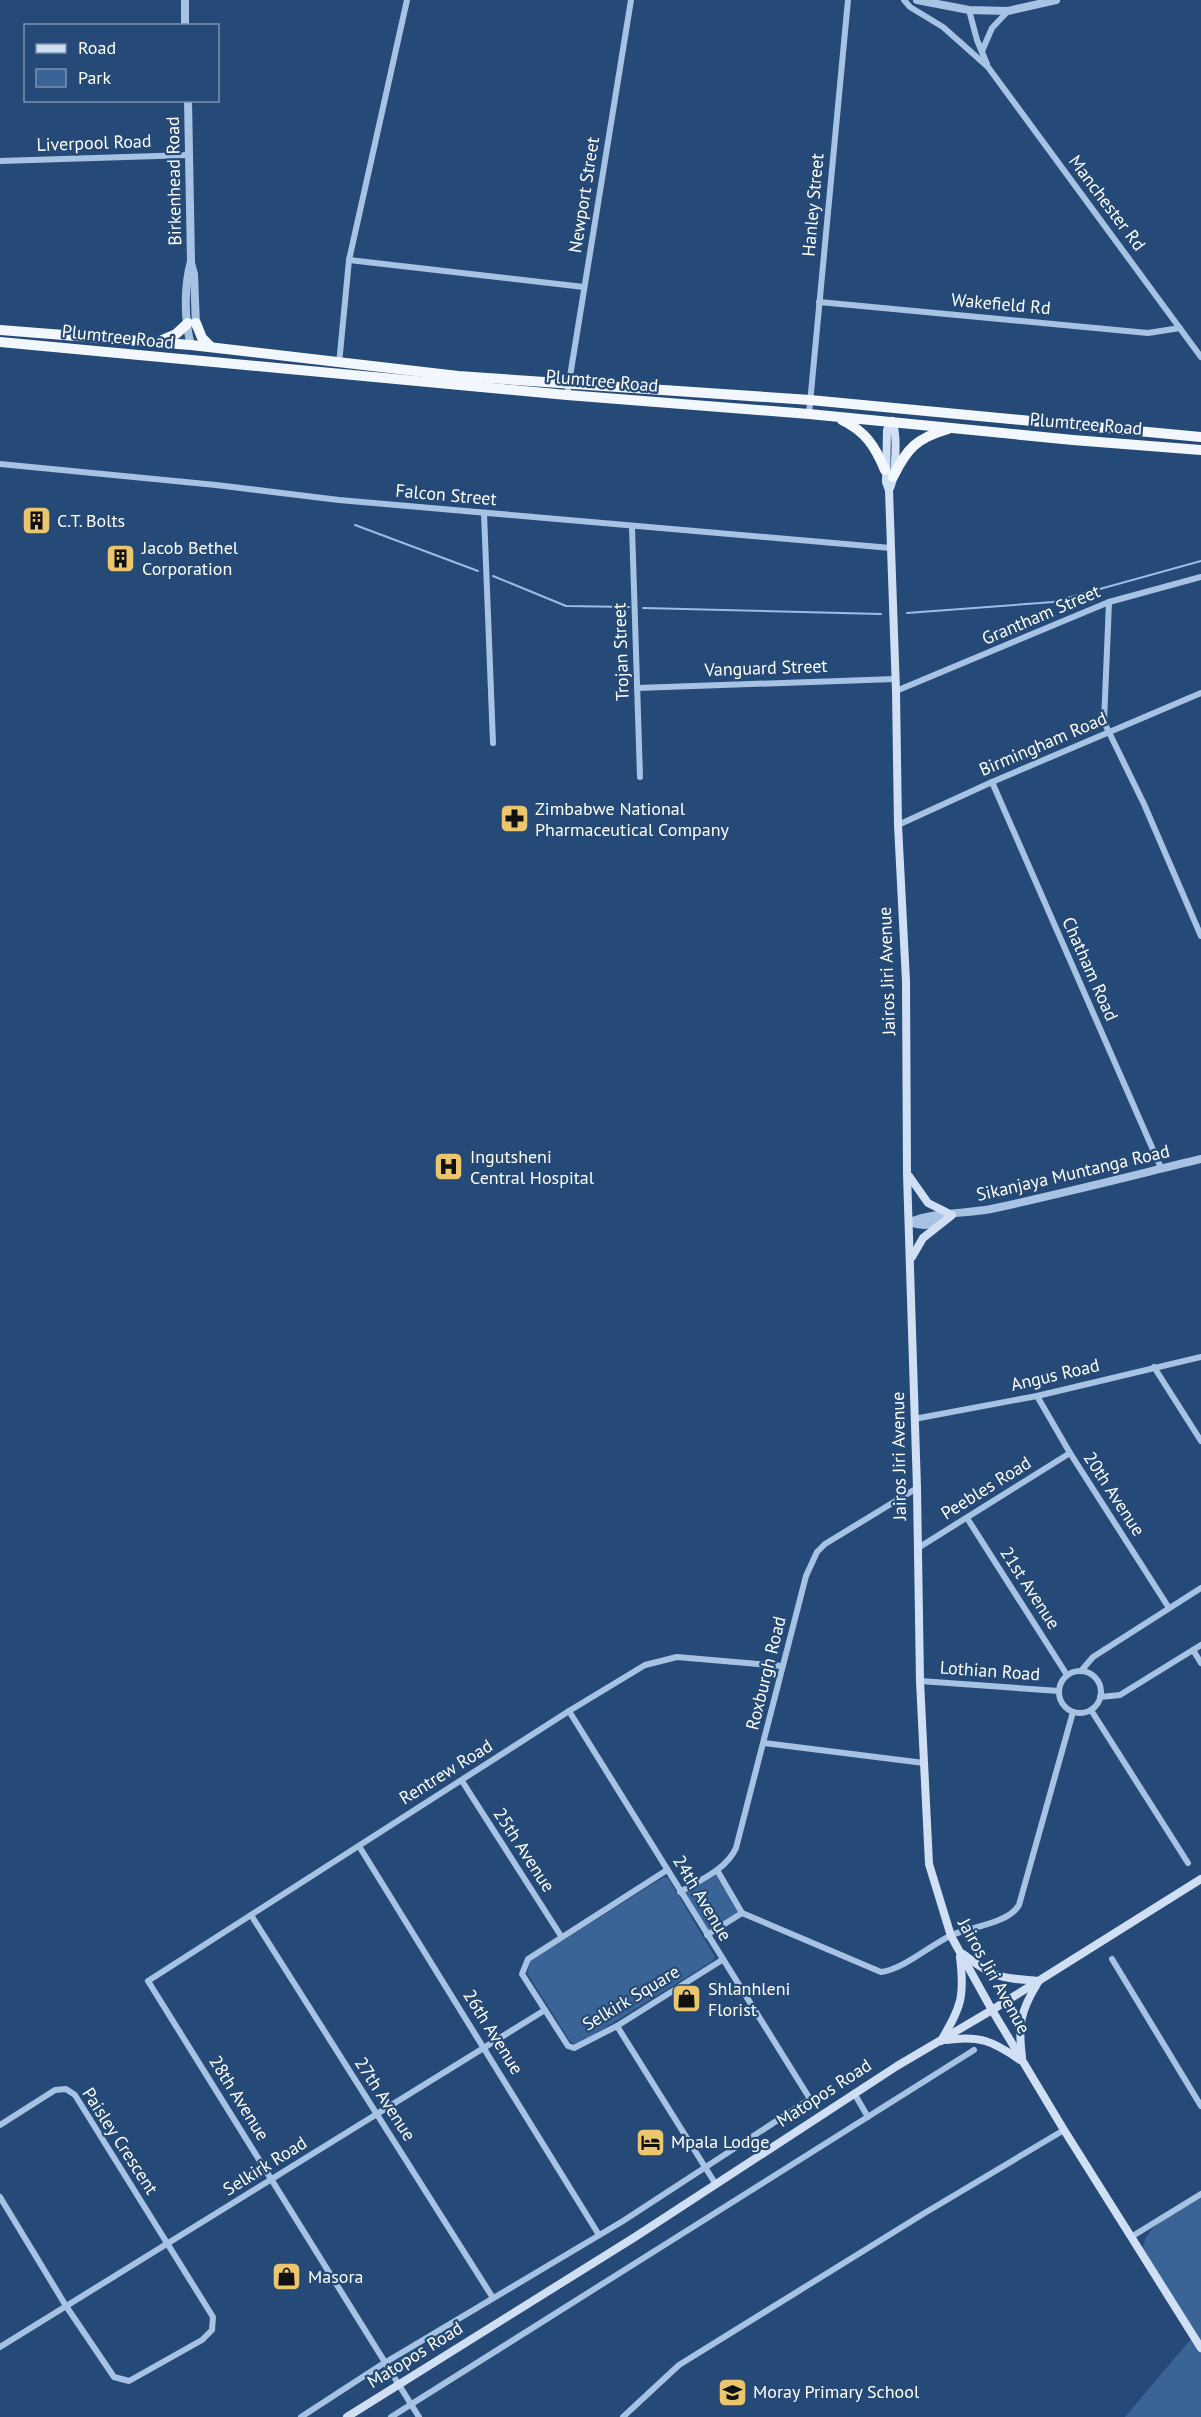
<svg xmlns="http://www.w3.org/2000/svg" width="1201" height="2417" font-family="'PT Sans',sans-serif">
	<style>
		.green { fill: #396495 }
		.lines { fill: none; stroke-linecap: round; stroke-linejoin: round }
		.stream { stroke: #9bbee4; stroke-width: 2 }
		.minor { stroke: #a7c3e3; stroke-width: 6 }
		.tertiary { stroke: #a7c3e3; stroke-width: 8 }
		.secondary { stroke: #d0dff3; stroke-width: 8 }
		.trunk { stroke: #f2f7fe; stroke-width: 10 }
		.labels { text-anchor: middle; stroke-width: 4.5; stroke-linejoin: round; paint-order: stroke }
		.street-label { font-size: 18px; fill: #fff; stroke: #254a78 }
		.poi-label { font-size: 18px; fill: #fff; stroke: #254a78; text-anchor: start }
	</style>
	<rect width="100%" height="100%" fill="#254a78"/>
	<!-- green -->
	<g class="green">
		<polygon points="716,1875 738,1912 708,1931 685,1893"/>
		<polygon points="664,1877 668,1878 715,1957 711,1962 582,2042 574,2044 570,2041 527,1973 530,1961"/>
		<path d="M1201 2197V2417H1125L1196 2333 1143 2249C1146 2222 1180 2210 1201 2197Z"/>
	</g>
	<g class="lines">
		<!-- stream -->
		<g class="stream">
			<polyline points="355,525 478,571"/>
			<polyline points="493,576 566,606 629,607"/>
			<polyline points="643,608 881,614"/>
			<polyline points="907,613 1053,602 1201,561"/>
		</g>
		<!-- minor -->
		<g class="minor">
			<polyline points="904,0 910,7 943,27 988,67 1201,357"/>
			<polyline points="969,10 977,40 987,64"/>
			<polyline points="982,51 992,28 1008,11"/>
			<polyline points="0,161 189,155"/>
			<polyline points="349,260 584,287"/>
			<polyline points="819,302 1148,333 1180,328"/>
			<polyline points="339,364 349,260 407,0"/>
			<polyline points="567,395 631,0"/>
			<polyline points="809,414 848,0"/>
			<polyline points="0,464 216,485 339,500 891,548"/>
			<polyline points="484,513 493,743"/>
			<polyline points="632,527 640,777"/>
			<polyline points="1109,602 1104,722 1144,804 1201,936"/>
			<polyline points="637,688 895,679"/>
			<polyline points="896,691 1109,602 1201,577"/>
			<polyline points="992,782 1161,1168"/>
			<polyline points="898,825 992,782 1201,693"/>
			<polyline points="1154,1367 1201,1441"/>
			<polyline points="1037,1396 1070,1453 1169,1608"/>
			<polyline points="914,1419 1037,1396 1201,1357"/>
			<polyline points="967,1518 1067,1675"/>
			<polyline points="918,1548 1070,1453"/>
			<polyline points="1193,1650 1201,1663"/>
			<polyline points="1081,1671 1093,1657 1201,1588"/>
			<circle cx="1080" cy="1692" r="21"/>
			<polyline points="920,1681 1059,1691"/>
			<polyline points="1100,1697 1120,1695 1201,1645"/>
			<polyline points="1091,1710 1188,1863"/>
			<polyline points="764,1743 924,1763"/>
			<polyline points="462,1781 561,1936"/>
			<polyline points="359,1846 599,2235"/>
			<polyline points="667,1870 528,1959 522,1974 568,2046 574,2048 617,2026 722,1960"/>
			<polyline points="717,1870 742,1913"/>
			<path d="M680 1892C700 1880 726 1870 736 1848L806 1576 817 1552 825 1544 917 1488"/>
			<polyline points="251,1915 493,2298"/>
			<path d="M707 1935 742 1913 881 1972C904 1969 930 1945 952 1935 971 1927 1009 1923 1019 1905L1073 1712"/>
			<polyline points="1112,1959 1201,2106"/>
			<polyline points="617,2026 715,2183"/>
			<polyline points="854,2093 868,2117"/>
			<polyline points="0,2125 55,2090 66,2089 75,2095 213,2317 212,2330 202,2340 129,2381 114,2377 66,2306 0,2197"/>
			<polyline points="1131,2237 1201,2194"/>
			<polyline points="0,2347 545,2010"/>
			<polyline points="301,2417 381,2365 623,2221 810,2099 569,1711"/>
			<polyline points="391,2417 974,2050"/>
			<polyline points="419,2417 148,1981 569,1711 645,1665 677,1657 782,1666"/>
			<polyline points="623,2417 679,2365 923,2214 1064,2130"/>
		</g>
		<!-- tertiary -->
		<g class="tertiary">
			<polyline points="185,0 185,26"/>
			<polyline points="917,0 969,10 1008,11 1056,0"/>
			<path d="M188 100 191 261C184 286 184 320 191 345"/>
			<polyline points="191,263 194,274 196,326"/>
			<path d="M910 1222C935 1212 964 1214 991 1209 1061 1194 1131 1176 1201 1159"/>
			<path d="M910 1222C923 1227 930 1225 943 1220"/>
		</g>
		<!-- secondary -->
		<g class="secondary">
			<polyline points="892,421 887,430 886,482 889,490 896,691 898,825 906,981 907,1174 917,1488 920,1681 929,1864 951,1936 992,2010 1064,2130 1201,2348"/>
			<path d="M889 490C896 478 898 434 892 421"/>
			<polyline points="909,1176 928,1203 952,1215 923,1238 912,1257"/>
			<path d="M963 1954C994 1978 1000 1978 1039 1981"/>
			<path d="M946 2040C979 2035 993 2041 1020 2060"/>
			<path d="M941 2041C961 2006 965 1998 960 1957"/>
			<path d="M1022 2057C1018 2025 1020 2012 1037 1984"/>
			<polyline points="347,2417 635,2237 897,2066 992,2010 1201,1879"/>
		</g>
		<!-- trunk -->
		<g class="trunk">
			<polyline points="196,323 202,338 211,347"/>
			<polyline points="0,330 191,345 458,376 810,400 1201,437"/>
			<polyline points="162,340 176,334 188,323"/>
			<polyline points="0,342 567,395 809,414 1073,440 1201,450"/>
			<path d="M842 420C865 431 875 446 885 470"/>
			<path d="M893 477C907 448 917 438 948 429"/>
		</g>
	</g>
	<!-- icons -->
	<defs>
		<symbol id="building-square" viewBox="-11 -11 22 22"><rect x="-9" y="-9" width="18" height="18" rx="4" fill="#ecc66c" stroke="#254a78"/><path d="M-4-6H4V6H1V3H-1V6H-4ZM-2.5-4.3h1.7v1.8h-1.7ZM.8-4.3h1.7v1.8H.8ZM-2.5-1h1.7V.8h-1.7ZM.8-1h1.7V.8H.8Z" fill="#111"/></symbol>
		<symbol id="pharmacy-square" viewBox="-11 -11 22 22"><rect x="-9" y="-9" width="18" height="18" rx="4" fill="#ecc66c" stroke="#254a78"/><path d="M-2-6h4v4h4v4h-4v4h-4v-4h-4v-4h4Z" fill="#111"/></symbol>
		<symbol id="hospital-square" viewBox="-11 -11 22 22"><rect x="-9" y="-9" width="18" height="18" rx="4" fill="#ecc66c" stroke="#254a78"/><path d="M-5-5h3v3.5h4V-5h3V5h-3V1.5h-4V5h-3Z" fill="#111"/></symbol>
		<symbol id="shop-square" viewBox="-11 -11 22 22"><rect x="-9" y="-9" width="18" height="18" rx="4" fill="#ecc66c" stroke="#254a78"/><path d="M-5-2.5h2.3a2.7 3.5 0 0 1 5.4 0H5L5.5 6h-11ZM-1.5-2.5h3a1.5 2.3 0 0 0-3 0Z" fill="#111"/></symbol>
		<symbol id="hotel-square" viewBox="-11 -11 22 22"><rect x="-9" y="-9" width="18" height="18" rx="4" fill="#ecc66c" stroke="#254a78"/><path d="M-6-4.5h1.5V1H6V5H4.5V3h-9V5H-6ZM-4 0a1.8 1.8 0 1 1 3.6 0ZM.5 0V-2.5h3Q6-2.5 6 0Z" fill="#111"/></symbol>
		<symbol id="school-square" viewBox="-11 -11 22 22"><rect x="-9" y="-9" width="18" height="18" rx="4" fill="#ecc66c" stroke="#254a78"/><path d="M0-5L7-2L0 1L-7-2ZM-4 1L0 2.5L4 1V4Q0 6-4 4Z" fill="#111"/></symbol>
	</defs>
	<g fill-rule="evenodd">
		<use href="#building-square" x="20" y="504" width="33" height="33"/>
		<use href="#building-square" x="104" y="542" width="33" height="33"/>
		<use href="#pharmacy-square" x="498" y="802" width="33" height="33"/>
		<use href="#hospital-square" x="432" y="1150" width="33" height="33"/>
		<use href="#shop-square" x="670" y="1982" width="33" height="33"/>
		<use href="#hotel-square" x="634" y="2126" width="33" height="33"/>
		<use href="#shop-square" x="270" y="2260" width="33" height="33"/>
		<use href="#school-square" x="716" y="2376" width="33" height="33"/>
	</g>
	<g class="labels">
		<!-- street labels -->
		<g class="street-label">
			<text transform="translate(94 143) rotate(-2)" y="6">Liverpool Road</text>
			<text transform="translate(174 181) rotate(-91)" y="6">Birkenhead Road</text>
			<text transform="translate(584 195) rotate(-81)" y="6">Newport Street</text>
			<text transform="translate(1107 203) rotate(53)" y="6">Manchester Rd</text>
			<text transform="translate(813 205) rotate(-85)" y="6">Hanley Street</text>
			<text transform="translate(1001 304) rotate(5)" y="6">Wakefield Rd</text>
			<text transform="translate(118 337) rotate(6)" y="6">Plumtree Road</text>
			<text transform="translate(602 381) rotate(5)" y="6">Plumtree Road</text>
			<text transform="translate(1086 424) rotate(5)" y="6">Plumtree Road</text>
			<text transform="translate(446 495) rotate(5)" y="6">Falcon Street</text>
			<text transform="translate(1041 615) rotate(-23)" y="6">Grantham Street</text>
			<text transform="translate(621 652) rotate(-92)" y="6">Trojan Street</text>
			<text transform="translate(766 668) rotate(-2)" y="6">Vanguard Street</text>
			<text transform="translate(1043 744) rotate(-23)" y="6">Birmingham Road</text>
			<text transform="translate(1090 969) rotate(66)" y="6">Chatham Road</text>
			<text transform="translate(887 971) rotate(-92)" y="6">Jairos Jiri Avenue</text>
			<text transform="translate(1073 1173) rotate(-13)" y="6">Sikanjaya Muntanga Road</text>
			<text transform="translate(1055 1375) rotate(-13)" y="6">Angus Road</text>
			<text transform="translate(899 1456) rotate(-91)" y="6">Jairos Jiri Avenue</text>
			<text transform="translate(986 1488) rotate(-32)" y="6">Peebles Road</text>
			<text transform="translate(1114 1494) rotate(57)" y="6">20th Avenue</text>
			<text transform="translate(1030 1588) rotate(57)" y="6">21st Avenue</text>
			<text transform="translate(990 1671) rotate(4)" y="6">Lothian Road</text>
			<text transform="translate(766 1673) rotate(-76)" y="6">Roxburgh Road</text>
			<text transform="translate(446 1772) rotate(-32)" y="6">Rentrew Road</text>
			<text transform="translate(524 1850) rotate(57)" y="6">25th Avenue</text>
			<text transform="translate(702 1898) rotate(59)" y="6">24th Avenue</text>
			<text transform="translate(994 1976) rotate(61)" y="6">Jairos Jiri Avenue</text>
			<text transform="translate(631 1998) rotate(-31)" y="6">Selkirk Square</text>
			<text transform="translate(493 2032) rotate(58)" y="6">26th Avenue</text>
			<text transform="translate(824 2093) rotate(-33)" y="6">Matopos Road</text>
			<text transform="translate(239 2098) rotate(58)" y="6">28th Avenue</text>
			<text transform="translate(385 2099) rotate(57)" y="6">27th Avenue</text>
			<text transform="translate(120 2141) rotate(57)" y="6">Paisley Crescent</text>
			<text transform="translate(265 2166) rotate(-32)" y="6">Selkirk Road</text>
			<text transform="translate(415 2355) rotate(-32)" y="6">Matopos Road</text>
		</g>
		<!-- poi labels -->
		<g class="poi-label">
			<text x="57" y="527">C.T. Bolts</text>
			<text x="142" y="554">Jacob Bethel<tspan x="142" dy="21">Corporation</tspan></text>
			<text x="535" y="815">Zimbabwe National<tspan x="535" dy="21">Pharmaceutical Company</tspan></text>
			<text x="470" y="1163">Ingutsheni<tspan x="470" dy="21">Central Hospital</tspan></text>
			<text x="708" y="1995">Shlanhleni<tspan x="708" dy="21">Florist</tspan></text>
			<text x="671" y="2148">Mpala Lodge</text>
			<text x="308" y="2283">Masora</text>
			<text x="753" y="2398">Moray Primary School</text>
		</g>
	</g>
	<!-- legend -->
	<rect x="24" y="24" width="195" height="78" fill="#254a78" stroke="#7c92ae" stroke-width="1.5"/>
	<rect x="36" y="44" width="30" height="9" fill="#d0dff3" stroke="#7c92ae" stroke-width="1.5"/>
	<text x="78" y="54" font-size="18" fill="#ffffff">Road</text>
	<rect x="36" y="69" width="30" height="18" fill="#396495" stroke="#7c92ae" stroke-width="1.5"/>
	<text x="78" y="84" font-size="18" fill="#ffffff">Park</text>
</svg>
